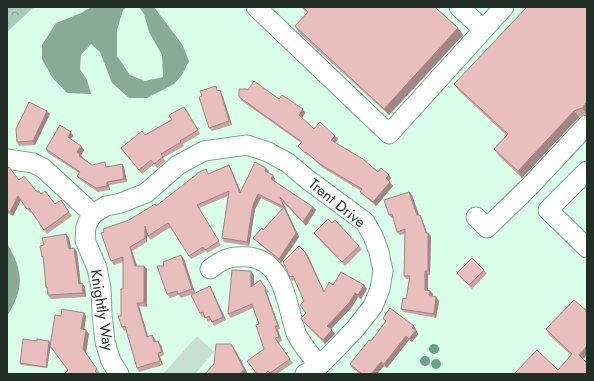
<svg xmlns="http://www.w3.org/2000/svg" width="594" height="381" font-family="Jost,sans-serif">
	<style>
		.forest { fill: url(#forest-crowns) }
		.garden { fill: #c8e0d2 }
		.water { fill: #8aaa98 }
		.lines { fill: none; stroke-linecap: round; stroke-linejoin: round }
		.minor-casing { stroke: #82a592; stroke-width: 21 }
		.minor { stroke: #fff; stroke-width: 19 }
		.tree { fill: #6fa089 }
		.wall { fill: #c8a3a3 }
		.shaded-wall { fill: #a28585 }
		.building { fill: #e8bebe; stroke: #a28585 }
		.labels { text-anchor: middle; stroke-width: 3; stroke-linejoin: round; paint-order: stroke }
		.street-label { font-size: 15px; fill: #202e26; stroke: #fff }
	</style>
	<defs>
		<pattern id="forest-crowns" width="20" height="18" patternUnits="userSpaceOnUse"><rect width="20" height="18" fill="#aacbb9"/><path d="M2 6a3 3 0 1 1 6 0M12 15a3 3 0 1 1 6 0" fill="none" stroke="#8aa596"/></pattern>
	</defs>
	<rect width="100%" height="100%" fill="#d9ffea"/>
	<!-- forest -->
	<polygon class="forest" points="7,7 34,7 7,32"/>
	<!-- garden -->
	<polygon class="garden" points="197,336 214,352 195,374 163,374"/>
	<!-- water -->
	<g class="water">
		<polygon points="91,7 127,7 123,10 117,30 117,56 130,75 145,81 163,77 162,55 149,32 144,14 139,7 154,7 182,44 189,61 182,75 174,84 147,98 129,98 112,83 100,52 91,44 81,55 80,69 87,80 91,94 67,93 52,77 42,59 42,45 56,23 81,13"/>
		<path d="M7 243C23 271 25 288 7 316Z"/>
	</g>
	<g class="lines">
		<defs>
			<g id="minor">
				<polyline points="256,7 389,134 504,7"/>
				<polyline points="459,7 483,29"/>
				<polyline points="7,159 33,163 43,168 93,214"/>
				<polyline points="587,171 548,210 587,248"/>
				<polyline points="476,217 487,228 530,186 587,125"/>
				<path d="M210 269C224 258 231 256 249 257 285 261 287 307 296 333 300 343 312 356 319 366"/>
				<polyline points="119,374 111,361 105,342 102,314 101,288 97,268 85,240 86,227 88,222 93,214 106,206 121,203 146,193 178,165 204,151 247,145 268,152 288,163 307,179 365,222 373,236 379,252 383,271 380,289 373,306 355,329 333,352 319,366 305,374"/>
			</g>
		</defs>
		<!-- minor casing -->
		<use href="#minor" class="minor-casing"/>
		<!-- minor -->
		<use href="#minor" class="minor"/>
	</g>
	<!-- trees -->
	<g class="tree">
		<circle cx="434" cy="349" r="5"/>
		<circle cx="425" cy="361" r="5"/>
		<circle cx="436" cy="364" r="5"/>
	</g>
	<!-- wall -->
	<g class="wall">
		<polygon points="301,7 435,7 458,28 463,35 389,115 299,33 295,26 307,13"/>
		<polygon points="527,7 587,114 579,117 522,178 499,156 494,149 507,136 459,91 454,84"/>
		<polygon points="219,90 222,94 232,125 212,131 209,128"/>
		<polygon points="248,90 279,99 305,113 302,118 314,129 335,136 338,139 335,142 378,172 389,175 391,178 389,181 393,186 376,206 363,195 360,192 361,191 323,168 309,155 308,156 301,150 298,146 301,143 242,101 239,97"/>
		<polygon points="187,110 200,134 183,144 184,146 163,158 166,161 157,168 154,164 142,174 121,148 145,135"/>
		<polygon points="50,114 35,145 19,146 17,142"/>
		<polygon points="71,132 73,136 71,139 81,146 84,150 81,155 83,158 92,165 124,167 127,182 109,185 110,190 98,192 80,180 77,176 79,173 48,153 46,149"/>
		<polygon points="7,169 19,180 37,192 41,194 55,204 61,200 72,216 47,234 32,212 30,213 21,200 13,216 7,213"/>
		<polygon points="231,169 241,192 269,171 268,173 273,175 275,179 274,181 313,207 316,210 306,226 282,201 299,237 281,263 256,241 253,238 263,230 283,209 261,198 255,209 249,246 224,242 222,238 228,196 199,208 221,245 207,253 206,251 191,259 171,227 150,240 147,234 147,242 132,251 137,266 144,266 147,269 147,307 139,306 148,336 155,339 156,342 161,345 164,355 160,357 163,365 139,372 137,368 126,330 124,331 122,327 121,316 123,289 123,262 114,265 111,261 129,220 156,206 209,174"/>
		<polygon points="412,195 419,215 420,215 422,219 427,233 431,236 430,275 428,275 428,290 430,291 433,294 432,296 439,301 436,318 404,312 401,309 406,299 409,279 406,279 404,276 405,234 400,235 397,232 393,218 392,218 389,215"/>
		<polygon points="332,223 359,246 362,249 345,266 316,236 314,233"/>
		<polygon points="66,234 69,238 71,248 74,248 77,252 81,284 82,283 85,287 86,297 51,299 48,295 48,290 46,287 44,260 42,257 44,245"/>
		<polygon points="308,256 324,291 333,285 364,285 367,289 361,299 358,297 352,307 331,329 335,334 325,344 305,324 302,320 306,313 304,301 294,280 292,281 290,277"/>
		<polygon points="184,259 195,293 181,298 179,295 170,298 167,294 164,266"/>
		<polygon points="484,270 487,273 472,289 460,277 457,273"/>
		<polygon points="254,275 254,285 260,280 269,292 267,293 280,329 278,330 282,341 278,342 293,363 277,374 256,374 264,349 259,324 253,308 231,318 228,314"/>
		<polygon points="210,286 212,290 226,320 214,326 211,320 208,322 205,316 202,317 200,313"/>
		<polygon points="84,313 86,316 84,330 89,334 86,353 100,373 99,374 64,374 68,371 61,316"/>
		<polygon points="383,318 416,329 416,330 418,334 412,342 409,340 387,368 384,366 377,374 360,374 352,368 350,364 371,341 385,322"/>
		<polygon points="546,329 587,355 558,370 571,355 549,335"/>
		<polygon points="51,343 47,368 21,365 20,363"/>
	</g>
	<!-- shaded-wall -->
	<g class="shaded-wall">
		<polygon points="458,28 463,35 389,115 384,109"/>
		<polygon points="220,90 222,94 232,125 229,121"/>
		<polygon points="587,102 587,114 582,108"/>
		<polygon points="303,109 305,113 301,119 299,115"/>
		<polygon points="47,111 50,114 35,145 33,141"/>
		<polygon points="574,111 579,117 522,178 518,171"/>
		<polygon points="71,132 73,136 70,140 68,137"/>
		<polygon points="335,136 338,139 334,144 331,140"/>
		<polygon points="81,146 84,150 81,155 83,158 82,160 77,152"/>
		<polygon points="122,164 124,167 127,182 124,179"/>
		<polygon points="229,165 231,169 243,197 240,193"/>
		<polygon points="266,168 269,171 267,175 265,171"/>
		<polygon points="273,175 275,179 274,182 271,179"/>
		<polygon points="389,175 391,178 388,182 386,178"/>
		<polygon points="107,182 109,185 110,190 107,186"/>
		<polygon points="390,182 393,186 376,206 373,202"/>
		<polygon points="409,192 412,195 420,219 417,215"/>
		<polygon points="258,194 261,198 255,209 249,246 247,242 253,205"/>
		<polygon points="18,196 21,200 13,216 10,212"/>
		<polygon points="280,197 282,201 287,210 284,207"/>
		<polygon points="284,207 287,211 299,237 281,263 279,259"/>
		<polygon points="313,207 316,210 306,226 303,222"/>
		<polygon points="420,215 422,219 428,236 426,233"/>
		<polygon points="145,226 147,230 147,242 145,238"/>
		<polygon points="428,233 431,236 430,275 428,271"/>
		<polygon points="66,234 69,238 72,252 69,249"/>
		<polygon points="130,247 132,251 138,269 135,266"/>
		<polygon points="74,248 77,252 81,287 79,284"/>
		<polygon points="305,252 308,256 326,296 324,292"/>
		<polygon points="181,255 184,259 195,293 192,289"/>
		<polygon points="144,266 147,269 147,307 144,303"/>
		<polygon points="251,271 254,275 254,291 251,287"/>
		<polygon points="425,271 428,275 428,293 425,290"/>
		<polygon points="82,283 85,287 86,297 83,293"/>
		<polygon points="364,285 367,289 361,299 358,295"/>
		<polygon points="210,286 212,290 226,320 223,317"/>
		<polygon points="265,290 267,293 280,329 278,326"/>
		<polygon points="430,291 433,294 432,299 429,295"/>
		<polygon points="355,293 358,297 352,307 330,330 327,326"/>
		<polygon points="436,297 439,301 436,318 434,314"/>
		<polygon points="137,303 139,306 149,340 147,337"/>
		<polygon points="84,313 86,316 84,333 81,329"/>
		<polygon points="275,326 278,330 282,341 279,337"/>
		<polygon points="414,326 416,329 415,331 412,328"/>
		<polygon points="86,330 89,334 86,353 83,349"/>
		<polygon points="332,330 335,334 325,344 323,340"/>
		<polygon points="416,330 418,334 412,342 409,339"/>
		<polygon points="152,335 155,339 157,346 154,342"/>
		<polygon points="406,336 409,340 387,368 384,364"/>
		<polygon points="49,341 51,343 47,368 46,367"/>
		<polygon points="158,341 161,345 164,355 162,352"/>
		<polygon points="231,344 236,351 248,374 240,374"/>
		<polygon points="587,346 587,355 582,360 579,355"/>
		<polygon points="158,353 160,357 163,365 160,361"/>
		<polygon points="381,362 384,366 377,374 371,374"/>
	</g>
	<!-- building -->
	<g class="building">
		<polygon points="303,7 435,7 458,28 384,109 295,26 308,12"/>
		<polygon points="527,7 587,7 587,102 582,108 574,111 518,171 494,149 508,134 454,84"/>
		<polygon points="254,81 279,99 282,95 303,109 299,115 314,129 320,122 335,136 331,140 363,159 378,172 381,168 389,175 386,178 390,182 373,202 360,192 362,189 320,164 306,152 305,153 298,146 302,142 239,97 239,89 246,89 248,90"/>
		<polygon points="216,86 217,91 220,90 229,121 209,128 199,97 202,96 200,91"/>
		<polygon points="29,102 47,111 33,141 17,142 16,129"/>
		<polygon points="184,107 198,130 180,141 181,142 161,154 163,157 154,164 151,160 139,170 121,148 142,131 145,135 172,120 169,115"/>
		<polygon points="60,125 71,132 68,137 81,146 77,152 80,155 79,156 92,165 105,162 106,167 122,164 124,179 107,182 107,186 96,188 77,176 80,172 46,149"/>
		<polygon points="255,162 266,168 265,171 273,175 271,179 313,207 303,222 280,197 284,207 258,194 253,205 247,242 222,238 229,191 197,205 219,241 205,250 203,247 189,256 168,223 148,236 145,226 145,238 130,247 135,266 144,266 144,303 137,303 147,337 152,335 154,342 158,341 162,352 158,353 160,361 137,368 125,326 122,327 118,316 121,316 121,289 123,289 123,257 111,261 101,233 104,232 103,229 129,220 155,204 156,206 197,174 197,173 206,169 208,174 229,165 240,193"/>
		<polygon points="9,167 19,180 24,176 37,192 39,191 41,194 45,191 55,204 61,200 69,212 44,230 29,208 27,209 18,196 10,212 7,210 7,169"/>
		<polygon points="409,192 417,215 420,215 426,233 428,233 428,271 425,271 425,290 430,291 429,295 436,297 434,314 401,309 403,298 406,299 410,276 404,276 405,229 397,232 392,214 389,215 384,200"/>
		<polygon points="284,207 296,233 279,259 253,238 262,228 263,230"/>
		<polygon points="328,219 332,223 335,220 359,246 342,262 314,233"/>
		<polygon points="66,234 69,249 74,248 79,284 82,283 83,293 48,295 47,287 46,287 43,256 42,257 40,246 44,245 42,238"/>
		<polygon points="299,246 305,252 324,292 329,282 333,285 341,272 364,285 358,295 355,293 349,303 327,326 332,330 323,340 302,320 301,318 306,313 300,305 304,301 293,276 290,277 283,262"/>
		<polygon points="181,255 192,289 178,294 177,291 167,294 157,266 164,266 163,262"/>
		<polygon points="472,258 484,270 469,285 457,273"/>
		<polygon points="232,270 251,271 251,287 260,280 266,289 265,290 278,326 275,326 279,337 275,338 290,359 270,373 268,371 265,374 257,374 247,361 264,349 256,325 259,324 252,304 228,314"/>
		<polygon points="210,286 223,317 212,322 209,316 205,318 203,312 200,313 191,295"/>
		<polygon points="574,300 587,311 587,346 579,355 587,363 587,374 514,374 537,350 558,370 572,354 546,329"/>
		<polygon points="390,308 414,326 412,328 416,330 409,339 406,336 384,364 381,362 371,374 362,374 350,364 369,340 371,341 386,321 383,318"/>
		<polygon points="62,309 84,313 81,329 86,330 83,349 97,369 95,371 98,374 64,374 68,370 50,346 55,315 61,316"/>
		<polygon points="23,339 37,341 37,339 49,341 46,367 20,363"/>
		<polygon points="216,344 231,344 244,369 240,374 205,374 214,364"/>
	</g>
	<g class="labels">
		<!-- street labels -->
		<g class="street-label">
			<text transform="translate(337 203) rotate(39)" y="5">Trent Drive</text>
			<text transform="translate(102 310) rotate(81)" y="5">Knightly Way</text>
		</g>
	</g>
	<!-- border -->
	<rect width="594" height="381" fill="none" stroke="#202e26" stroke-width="16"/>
</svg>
